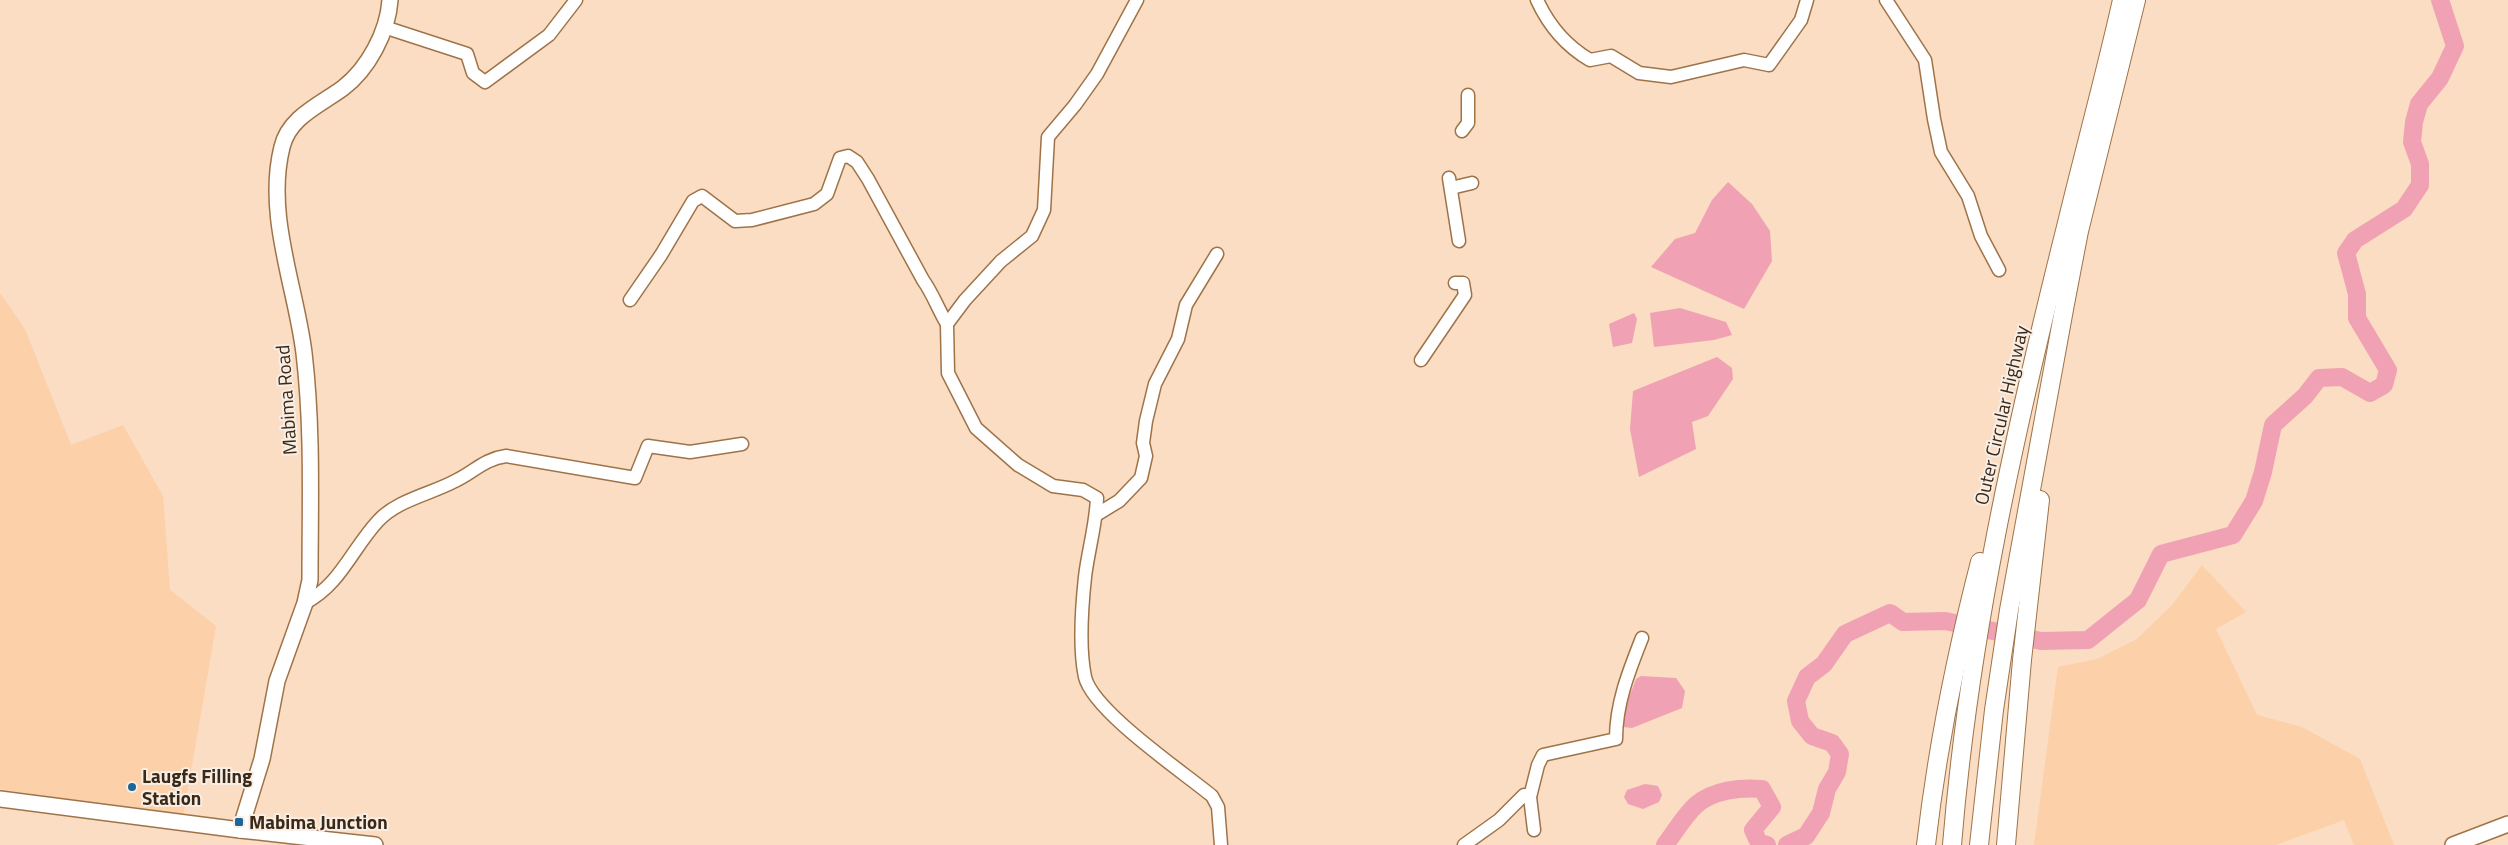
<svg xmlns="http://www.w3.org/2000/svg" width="2508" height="845" font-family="'Titillium Web',sans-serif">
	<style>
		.built { fill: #fcd0a8 }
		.water { fill: #f0a1b3 }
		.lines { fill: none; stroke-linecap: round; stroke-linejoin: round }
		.river { stroke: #f0a1b3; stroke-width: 18 }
		.minor-casing { stroke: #9f7348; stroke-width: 15 }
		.major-casing { stroke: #9f7348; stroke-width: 18 }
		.highway-casing { stroke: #9f7348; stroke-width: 20 }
		.minor { stroke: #fff; stroke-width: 12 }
		.major { stroke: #fff; stroke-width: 15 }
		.highway { stroke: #fff; stroke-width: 18 }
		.poi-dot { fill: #1c6699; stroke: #f8eee5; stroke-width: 2 }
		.labels { text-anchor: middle; stroke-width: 4; stroke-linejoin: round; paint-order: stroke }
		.street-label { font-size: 19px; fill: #3b2917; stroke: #f8eee5 }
		.poi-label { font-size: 19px; font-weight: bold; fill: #3b2917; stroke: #f8eee5; text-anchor: start }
	</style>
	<rect width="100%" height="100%" fill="#faddc2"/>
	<!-- built -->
	<g class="built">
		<polygon points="0,293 25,329 71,445 123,425 163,496 170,590 216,626 183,817 0,789"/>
		<polygon points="2202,565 2246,612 2216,629 2257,715 2302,727 2360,759 2394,845 2354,845 2344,820 2276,845 2034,845 2058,667 2097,659 2137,639 2173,604"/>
	</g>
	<!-- water -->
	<g class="water">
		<polygon points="1728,182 1752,204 1770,231 1772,261 1744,309 1651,267 1675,239 1695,233 1712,200"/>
		<polygon points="1680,308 1726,322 1732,335 1714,340 1654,347 1650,313"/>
		<polygon points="1634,313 1637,319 1632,343 1613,347 1609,324"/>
		<polygon points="1717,357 1732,368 1733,379 1708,416 1692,422 1696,449 1639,477 1630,429 1633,391"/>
		<path d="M1641 676 1676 678 1685 691 1682 708 1632 728 1623 727 1621 724C1623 708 1631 694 1636 679Z"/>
		<polygon points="1645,784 1658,786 1662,795 1659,802 1643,809 1628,804 1624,797 1627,790"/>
	</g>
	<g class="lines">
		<!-- river -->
		<g class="river">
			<path d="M1665 845C1675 832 1684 816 1696 805 1713 790 1741 787 1762 789L1772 807 1753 830 1759 843 1767 845"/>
			<polyline points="1787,845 1806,836 1821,813 1827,789 1837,772 1840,754 1832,743 1812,736 1800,721 1796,701 1807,677 1824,664 1845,634 1890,613 1903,622 1945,621 2041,641 2088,640 2138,600 2161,554 2233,535 2254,501 2263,472 2273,425 2305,396 2319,378 2342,377 2370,393 2384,385 2388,370 2357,318 2357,294 2346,253 2355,240 2404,209 2420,185 2420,164 2412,142 2414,122 2419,104 2440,78 2455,46 2440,0"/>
		</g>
		<defs>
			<g id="minor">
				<path d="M1137 0 1097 74 1075 105 1048 137 1044 210 1032 236 1001 261 965 300 947 324 948 373 976 428 1018 465 1053 486 1083 490 1097 498C1096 525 1088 551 1085 577 1082 605 1079 649 1085 677 1093 711 1183 772 1212 796L1218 807 1221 845"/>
				<path d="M1537 0C1549 26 1566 46 1590 60L1611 56 1639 73 1671 77 1744 60 1769 65 1801 20 1807 0"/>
				<polyline points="1886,0 1925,60 1934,119 1941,152 1968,196 1981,236 1999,270"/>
				<polyline points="384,27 467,54 473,73 485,82 549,35 576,0"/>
				<polyline points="1462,131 1468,123 1468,95"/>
				<polyline points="1449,178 1459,241"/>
				<polyline points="1451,188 1472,183"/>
				<path d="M630 300 661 255 693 201 702 196 735 221 752 220 814 204 827 194 840 158 848 156 857 162 868 179 923 280C933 294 938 309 947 324"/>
				<polyline points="1421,360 1465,295 1463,283 1455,283"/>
				<polyline points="1096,515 1119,501 1141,478 1146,456 1143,443 1146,421 1155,384 1178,339 1186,305 1217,254"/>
				<path d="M305 603C340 585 352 549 378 521 397 500 431 494 455 481 474 472 484 459 506 456L635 478 648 446 690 452 742 444"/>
				<path d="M1530 797 1538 765 1543 755 1616 739C1616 703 1629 671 1642 638"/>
				<polyline points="1464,845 1499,820 1524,795 1530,797 1534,830"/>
			</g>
			<g id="major">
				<polyline points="0,799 240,830 375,845"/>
				<path d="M240 830 262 759 277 681 305 603 310 580C310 504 313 429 304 353 296 287 265 215 282 147 289 117 320 105 343 88 368 69 388 32 390 0"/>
				<polyline points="2453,845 2508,824"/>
			</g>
			<g id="highway">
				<path d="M1926 845C1937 749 1956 655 1980 562"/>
				<path d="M1952 845C1969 636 2015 430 2066 227 2084 152 2105 76 2122 0"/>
				<polyline points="1979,845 1994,710 2009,610 2065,304 2079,231 2136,0"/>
				<polyline points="2006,845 2022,660 2040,500"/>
			</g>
		</defs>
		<!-- minor casing -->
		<use href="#minor" class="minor-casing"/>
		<!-- major casing -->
		<use href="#major" class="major-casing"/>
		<!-- highway casing -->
		<use href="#highway" class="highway-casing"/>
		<!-- minor -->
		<use href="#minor" class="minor"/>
		<!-- major -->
		<use href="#major" class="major"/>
		<!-- highway -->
		<use href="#highway" class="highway"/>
	</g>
	<!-- markers -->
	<g class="poi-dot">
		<circle cx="132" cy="787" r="5"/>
		<rect x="234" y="817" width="10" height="10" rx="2.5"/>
	</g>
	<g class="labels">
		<!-- street labels -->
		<g class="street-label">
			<text transform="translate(286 400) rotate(-94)" y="7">Mabima Road</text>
			<text transform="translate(2001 415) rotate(-77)" y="7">Outer Circular Highway</text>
		</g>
		<!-- poi labels -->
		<g class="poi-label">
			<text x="142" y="783">Laugfs Filling<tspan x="142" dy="22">Station</tspan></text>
			<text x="249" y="829">Mabima Junction</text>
		</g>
	</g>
</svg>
